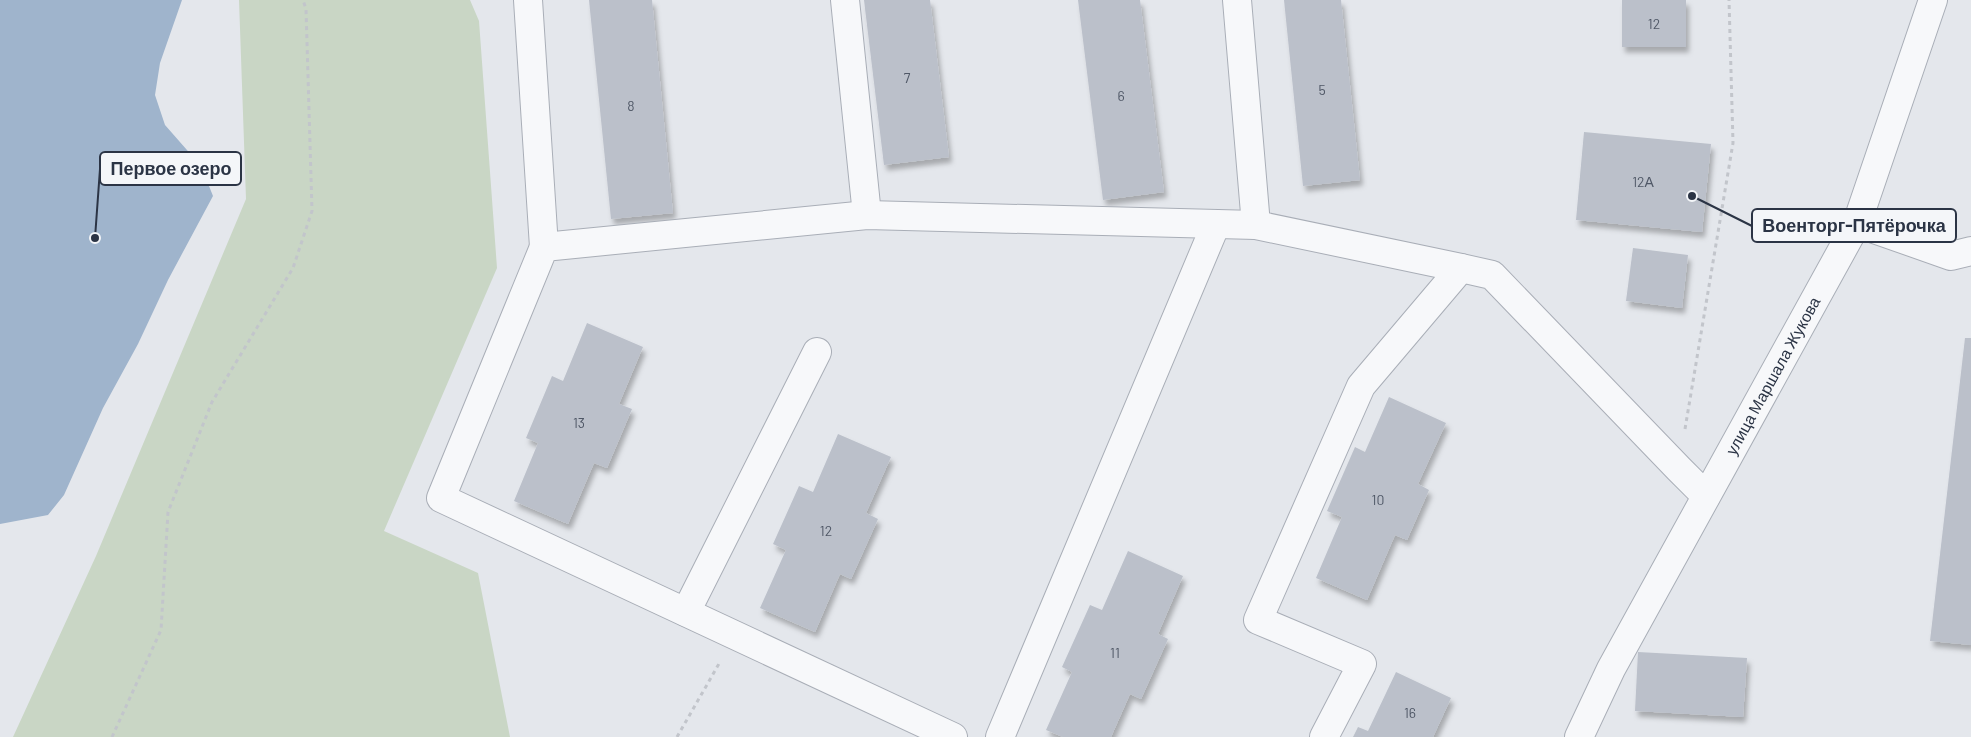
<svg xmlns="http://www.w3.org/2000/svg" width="1971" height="737" font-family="Barlow,sans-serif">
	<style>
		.green { fill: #c9d6c5 }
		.water { fill: #9fb4cc }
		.building { fill: #bbc0ca; filter: url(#shadow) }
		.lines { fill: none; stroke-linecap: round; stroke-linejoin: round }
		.minor-casing { stroke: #a9aeb7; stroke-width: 30 }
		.path { stroke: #c2c5cb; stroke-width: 3; stroke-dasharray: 4 4; stroke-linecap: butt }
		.minor { stroke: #f7f8fa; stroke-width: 28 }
		.labels { text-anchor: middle; stroke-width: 4.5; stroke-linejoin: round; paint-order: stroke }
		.number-label { font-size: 14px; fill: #4f5766 }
		.street-label { font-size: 16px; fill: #2b3445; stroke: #f4f6f9 }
		.leader { fill: none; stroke: #2b3445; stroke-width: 2 }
		.callout-dot { fill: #2b3445; stroke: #f4f6f9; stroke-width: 2 }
		.callout { fill: #f4f6f9; stroke: #2b3445; stroke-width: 2 }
		.callout-label { font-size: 18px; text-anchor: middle; font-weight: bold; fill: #2b3445 }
	</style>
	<defs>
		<filter id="shadow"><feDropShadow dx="3" dy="5.5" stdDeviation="2.5" flood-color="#0004"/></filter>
	</defs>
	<rect width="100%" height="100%" fill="#e4e7ec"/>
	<!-- green -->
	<polygon class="green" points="239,0 470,0 479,21 497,268 384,531 478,573 510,737 13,737 96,556 246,199"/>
	<!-- water -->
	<polygon class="water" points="0,0 182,0 160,63 155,95 165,125 201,166 213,196 168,280 138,344 103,408 64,495 48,515 0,524"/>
	<!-- building -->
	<g class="building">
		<polygon points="589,0 652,0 673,213 611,219"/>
		<polygon points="864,0 930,0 949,157 884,165"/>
		<polygon points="1078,0 1140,0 1164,192 1103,200"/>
		<polygon points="1284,0 1341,0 1360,180 1303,186"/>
		<rect x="1622" y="0" width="64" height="47"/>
		<polygon points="1584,132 1711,144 1702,232 1576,220"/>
		<polygon points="1633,248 1688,255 1682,308 1626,301"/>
		<polygon points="587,323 643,347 619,404 632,409 607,468 594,463 568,524 514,501 538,443 526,438 552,376 563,381"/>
		<polygon points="1965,338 1971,338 1971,645 1930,641"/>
		<polygon points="1389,397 1446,423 1418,484 1429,490 1407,540 1395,535 1367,600 1316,578 1342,517 1327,511 1355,447 1365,452"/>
		<polygon points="838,434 891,457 866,513 878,519 851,579 840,574 815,632 760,608 786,550 773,544 799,486 813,492"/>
		<polygon points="1128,551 1183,576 1158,634 1168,639 1141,699 1130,694 1111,737 1063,737 1046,730 1072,672 1062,667 1090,605 1102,610"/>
		<polygon points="1638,652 1747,658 1743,717 1635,711"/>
		<polygon points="1396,672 1451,698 1433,737 1353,737 1358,727 1368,731"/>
	</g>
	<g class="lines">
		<defs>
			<g id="minor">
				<polyline points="528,0 544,247"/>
				<polyline points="845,0 867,215"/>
				<polyline points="1237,0 1256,225"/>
				<polyline points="1857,223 1951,256 1971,251"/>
				<polyline points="686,612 817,352"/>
				<polyline points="953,737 441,498 544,247 867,215 1256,225 1461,268 1492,275 1679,469 1706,496"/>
				<polyline points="1000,737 1216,224"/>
				<polyline points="1324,737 1362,664 1258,620 1361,386 1461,268"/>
				<path id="s1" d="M1579 737 1611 669 1857 223 1933 0"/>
			</g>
		</defs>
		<!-- minor casing -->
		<use href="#minor" class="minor-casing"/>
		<!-- path -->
		<g class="path">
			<polyline points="1685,429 1733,143 1729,0"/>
			<polyline points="112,737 161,630 168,512 212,402 293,268 312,211 306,9 303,0"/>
			<polyline points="677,737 720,662"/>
		</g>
		<!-- minor -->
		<use href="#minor" class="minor"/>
	</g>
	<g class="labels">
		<!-- number labels -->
		<g class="number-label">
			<text x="1654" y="29">12</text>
			<text x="907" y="83">7</text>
			<text x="1322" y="95">5</text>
			<text x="1121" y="101">6</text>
			<text x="631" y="111">8</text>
			<text x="1643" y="187">12А</text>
			<text x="579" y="428">13</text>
			<text x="1378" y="505">10</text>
			<text x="826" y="536">12</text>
			<text x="1115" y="658">11</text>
			<text x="1410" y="718">16</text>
		</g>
		<!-- street labels -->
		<g class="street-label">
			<text dy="6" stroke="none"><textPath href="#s1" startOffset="410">улица Маршала Жукова</textPath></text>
		</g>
	</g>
	<!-- callouts -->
	<path class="leader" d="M95 238L100 169M1692 196L1752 226"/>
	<g class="callout-dot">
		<circle cx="95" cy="238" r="5"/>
		<circle cx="1692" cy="196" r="5"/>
	</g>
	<g class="callout">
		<rect x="100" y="152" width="141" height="33" rx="5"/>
		<rect x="1752" y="209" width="204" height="33" rx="5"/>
	</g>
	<g class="callout-label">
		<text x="171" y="175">Первое озеро</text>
		<text x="1854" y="232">Военторг-Пятёрочка</text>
	</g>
</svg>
